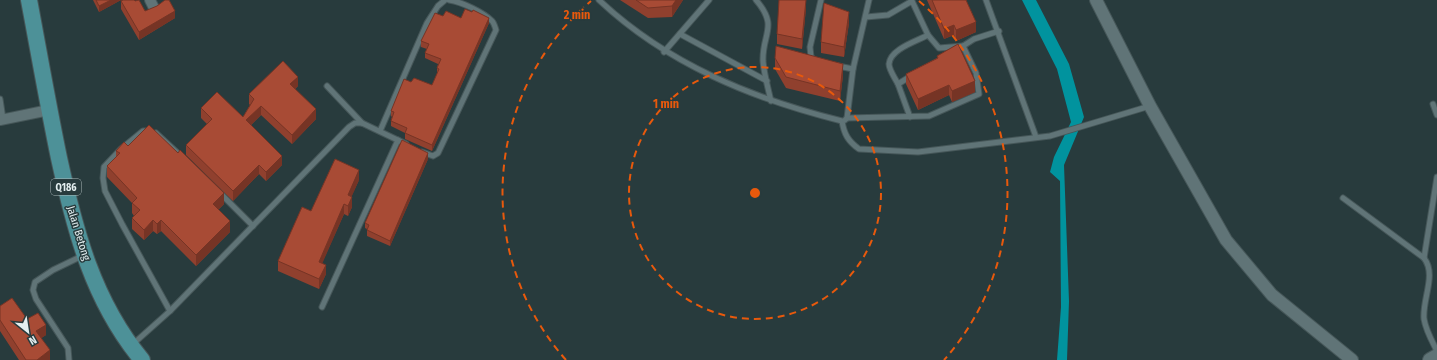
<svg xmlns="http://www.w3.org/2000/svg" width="1437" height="360" font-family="'Fira Sans Condensed',sans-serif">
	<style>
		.water { fill: #01939e }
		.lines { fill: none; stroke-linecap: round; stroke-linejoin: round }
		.service-casing { stroke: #465759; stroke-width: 7 }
		.minor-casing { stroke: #465759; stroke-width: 12 }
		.tertiary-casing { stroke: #465759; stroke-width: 14 }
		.secondary-casing { stroke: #465759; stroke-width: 16 }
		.primary-casing { stroke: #465759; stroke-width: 18 }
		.service { stroke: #607477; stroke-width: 5 }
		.minor { stroke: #607477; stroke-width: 10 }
		.tertiary { stroke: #607477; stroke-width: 12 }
		.secondary { stroke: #607477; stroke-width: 14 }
		.primary { stroke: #4d9198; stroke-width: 16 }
		.wall { fill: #90402e }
		.shaded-wall { fill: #763425 }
		.building { fill: #a84b35; stroke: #763425 }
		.ring { fill: none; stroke: #e8590c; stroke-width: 2; stroke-dasharray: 7 5 }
		.labels { text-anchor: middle; stroke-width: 3; stroke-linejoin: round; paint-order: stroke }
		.shield { fill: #283b3d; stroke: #acb9ba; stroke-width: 1 }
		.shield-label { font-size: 10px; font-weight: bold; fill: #e4eff0 }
		.street-label { font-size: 11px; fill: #e4eff0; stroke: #283b3d }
		.centre { fill: #e8590c; stroke: #283b3d; stroke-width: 2 }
		.ring-label { font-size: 12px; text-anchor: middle; font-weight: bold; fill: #e8590c; stroke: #283b3d; stroke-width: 3; stroke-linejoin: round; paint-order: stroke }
	</style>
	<rect width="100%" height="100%" fill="#283b3d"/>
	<!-- water -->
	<polygon class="water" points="1022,0 1036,0 1069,64 1084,117 1064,165 1069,301 1067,360 1057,360 1061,307 1060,181 1050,172 1054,157 1071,122 1057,69"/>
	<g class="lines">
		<defs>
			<g id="service">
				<path d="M599 0C667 64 753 99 842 121 844 134 848 141 859 149L918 152 1050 136 1150 106"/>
				<path d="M756 0C779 27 762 33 763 61 764 74 768 88 771 101"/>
				<polyline points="986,0 1036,137"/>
				<polyline points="680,34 767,81"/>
				<polyline points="960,48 974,39 999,31"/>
				<polyline points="664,52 709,0"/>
				<polyline points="815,60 811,57 810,47 821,0"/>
				<polyline points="838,66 853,69"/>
				<path d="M898 84C895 78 889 70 889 64 890 49 917 41 928 35"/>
				<polyline points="327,86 362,123"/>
				<polyline points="0,99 3,119"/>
				<polyline points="1433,104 1437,115"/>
				<polyline points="910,117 898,84 911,76"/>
				<polyline points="847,118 929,116 979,94 976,73 963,46 939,48 928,35 912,1 888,15 866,17"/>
				<polyline points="845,120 847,118 853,69 869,0"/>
				<polyline points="146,131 143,131 121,149 104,167 103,178 105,191 122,224 170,311"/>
				<polyline points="380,131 427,23 438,6 445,0"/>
				<polyline points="156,133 182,157"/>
				<path d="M422 152 433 156 438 153 496 30C495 27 494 23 492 21 483 12 462 2 449 0"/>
				<polyline points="220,193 253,226"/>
				<path d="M1343 198 1424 258C1437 275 1422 299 1424 319 1426 331 1432 341 1437 351"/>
				<polyline points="1424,258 1437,177"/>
				<polyline points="322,307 398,140"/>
				<polyline points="133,344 170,311 349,127 355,123 362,123 406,144"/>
				<polyline points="69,360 68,348 36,299 33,290 35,282 53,270 84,255"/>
			</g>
			<g id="minor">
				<polyline points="150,0 154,8"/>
				<polyline points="0,120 49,110"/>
			</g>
			<polyline id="tertiary" points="1096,0 1150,106 1226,240 1272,295 1352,360"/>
			<polyline id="secondary" points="1430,360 1437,356"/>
			<path id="primary" d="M29 0C39 53 48 105 59 158 75 231 93 301 142 360"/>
		</defs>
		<!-- service casing -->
		<use href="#service" class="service-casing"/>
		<!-- minor casing -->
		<use href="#minor" class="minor-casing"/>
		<!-- tertiary casing -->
		<use href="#tertiary" class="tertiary-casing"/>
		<!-- secondary casing -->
		<use href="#secondary" class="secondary-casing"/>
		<!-- primary casing -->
		<use href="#primary" class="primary-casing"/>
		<!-- service -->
		<use href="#service" class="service"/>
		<!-- minor -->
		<use href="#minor" class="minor"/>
		<!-- tertiary -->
		<use href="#tertiary" class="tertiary"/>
		<!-- secondary -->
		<use href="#secondary" class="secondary"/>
		<!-- primary -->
		<use href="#primary" class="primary"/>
	</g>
	<!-- wall -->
	<g class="wall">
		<polygon points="93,0 121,0 99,12"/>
		<polygon points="620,0 683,0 672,17 648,18"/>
		<polygon points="927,0 966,0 976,32 956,41 954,35 944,39"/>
		<polygon points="121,1 145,11 175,18 139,40 121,9"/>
		<polygon points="806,8 802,49 777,44 777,34"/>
		<polygon points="443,16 461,18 489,23 432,151 405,139 405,133 391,126 391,121 392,117 391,116 391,111 411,82 432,85 437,74 437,68 438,64 425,58 425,53 427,49 421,47 421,41"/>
		<polygon points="849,23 844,57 821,53 821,42"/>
		<polygon points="937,56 975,92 952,102 949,95 918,110 906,84 906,74 937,58"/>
		<polygon points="775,58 843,75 840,101 786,88 775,69"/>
		<polygon points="298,86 295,89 316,119 292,144 261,115 251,125 282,165 266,181 259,174 233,201 186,155 186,145 207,124 201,118 201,108 243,117 250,105 249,104 249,94"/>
		<polygon points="128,146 224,204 218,210 230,232 196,266 161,231 157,234 153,231 144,240 132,229 132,218 134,216 132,213 132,203 107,177 107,166 116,157 116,151"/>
		<polygon points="428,159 390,246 367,236 367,229 365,228 365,223"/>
		<polygon points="359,180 351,197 352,207 348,216 344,214 322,263 326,274 319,289 278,271 278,261"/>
		<polygon points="0,306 27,319 46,335 41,338 50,360 19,360 0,331"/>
	</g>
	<!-- shaded-wall -->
	<g class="shaded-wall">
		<polygon points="111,0 121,0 99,12 99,6"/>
		<polygon points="676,0 683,0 672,17 672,6"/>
		<polygon points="806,0 806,8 802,49 802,39"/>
		<polygon points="175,11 175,18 139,40 139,32"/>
		<polygon points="849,12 849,23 844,57 844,47"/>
		<polygon points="489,18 489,23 432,151 432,145"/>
		<polygon points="976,22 976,32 956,41 956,30"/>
		<polygon points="954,25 954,35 944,39 944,29"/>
		<polygon points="843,64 843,75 840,101 840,91"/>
		<polygon points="298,77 298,86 290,94 290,84"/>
		<polygon points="975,81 975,92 952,102 952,91"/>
		<polygon points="949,85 949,95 918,110 918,99"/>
		<polygon points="261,106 261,115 246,130 246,120"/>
		<polygon points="316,109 316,119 292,144 292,135"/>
		<polygon points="428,153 428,159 390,246 390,241"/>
		<polygon points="282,156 282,165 266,181 266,172"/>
		<polygon points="259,165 259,174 233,201 233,191"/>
		<polygon points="359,170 359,180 348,205 348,195"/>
		<polygon points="224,193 224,204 213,215 213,204"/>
		<polygon points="352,197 352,207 348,216 348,206"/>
		<polygon points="344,204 344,214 319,271 319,262"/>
		<polygon points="153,220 153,231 144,240 144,230"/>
		<polygon points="161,220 161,231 157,234 157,224"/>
		<polygon points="230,221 230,232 196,266 196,255"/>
		<polygon points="326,265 326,274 319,289 319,279"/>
		<polygon points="46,325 46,335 36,342 36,331"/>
		<polygon points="50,350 50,360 37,360"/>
	</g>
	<!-- building -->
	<g class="building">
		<polygon points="96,0 111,0 99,6"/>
		<polygon points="123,0 134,0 135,1 139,0 145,11 157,6 165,0 169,0 175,11 139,32 121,1"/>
		<polygon points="636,0 676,0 672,6 648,8"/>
		<polygon points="779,0 806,0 802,39 777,34"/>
		<polygon points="932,0 966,0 976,22 956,30 954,25 944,29"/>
		<polygon points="824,3 849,12 844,47 821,42"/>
		<polygon points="465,9 472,12 473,10 489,18 432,145 405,133 407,128 391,121 394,112 391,111 404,79 411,82 414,78 432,85 439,69 437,68 441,59 425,53 429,44 421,41 435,13 443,16 446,11 461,18"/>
		<polygon points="958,44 975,81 952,91 949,85 918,99 906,74 938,58 937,56"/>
		<polygon points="776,46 843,64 840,91 786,77 775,58"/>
		<polygon points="283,61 298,77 290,84 316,109 292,135 261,106 246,120 282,156 266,172 259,165 233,191 186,145 212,119 201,108 217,92 243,117 254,99 249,94"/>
		<polygon points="149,125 178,153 180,150 224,193 213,204 230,221 196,255 161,220 157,224 153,220 144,230 132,218 140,210 132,203 137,198 107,166 120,153 116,151 124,142 128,146"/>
		<polygon points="402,140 428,153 390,241 367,230 369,225 365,223"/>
		<polygon points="335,159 359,170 348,195 352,197 348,206 344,204 319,262 326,265 319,279 278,261 302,207 311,211"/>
		<polygon points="12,298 27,319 38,313 46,325 36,331 50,350 37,360 26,360 0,320 0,306"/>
	</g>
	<!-- distance rings -->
	<g class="ring">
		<circle cx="755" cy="193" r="126"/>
		<path d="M566 360A252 252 0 0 1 591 1M919 1A252 252 0 0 1 944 360"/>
	</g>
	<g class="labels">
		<!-- shield labels -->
		<rect class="shield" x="51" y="179" width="30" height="16" rx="3"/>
		<g class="shield-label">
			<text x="66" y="191">Q186</text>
		</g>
		<!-- street labels -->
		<g class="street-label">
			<text transform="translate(79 233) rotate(73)" y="4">Jalan Betong</text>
		</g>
	</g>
	<circle cx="755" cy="193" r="6" class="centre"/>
	<g class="ring-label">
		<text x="577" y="19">2 min</text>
		<text x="666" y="108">1 min</text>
	</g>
	<!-- north arrow -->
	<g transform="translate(28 332) rotate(150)" stroke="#283b3d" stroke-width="3" paint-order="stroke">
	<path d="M0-3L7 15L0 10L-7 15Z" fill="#e4eff0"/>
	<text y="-6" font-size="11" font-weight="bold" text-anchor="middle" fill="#e4eff0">N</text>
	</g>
</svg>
